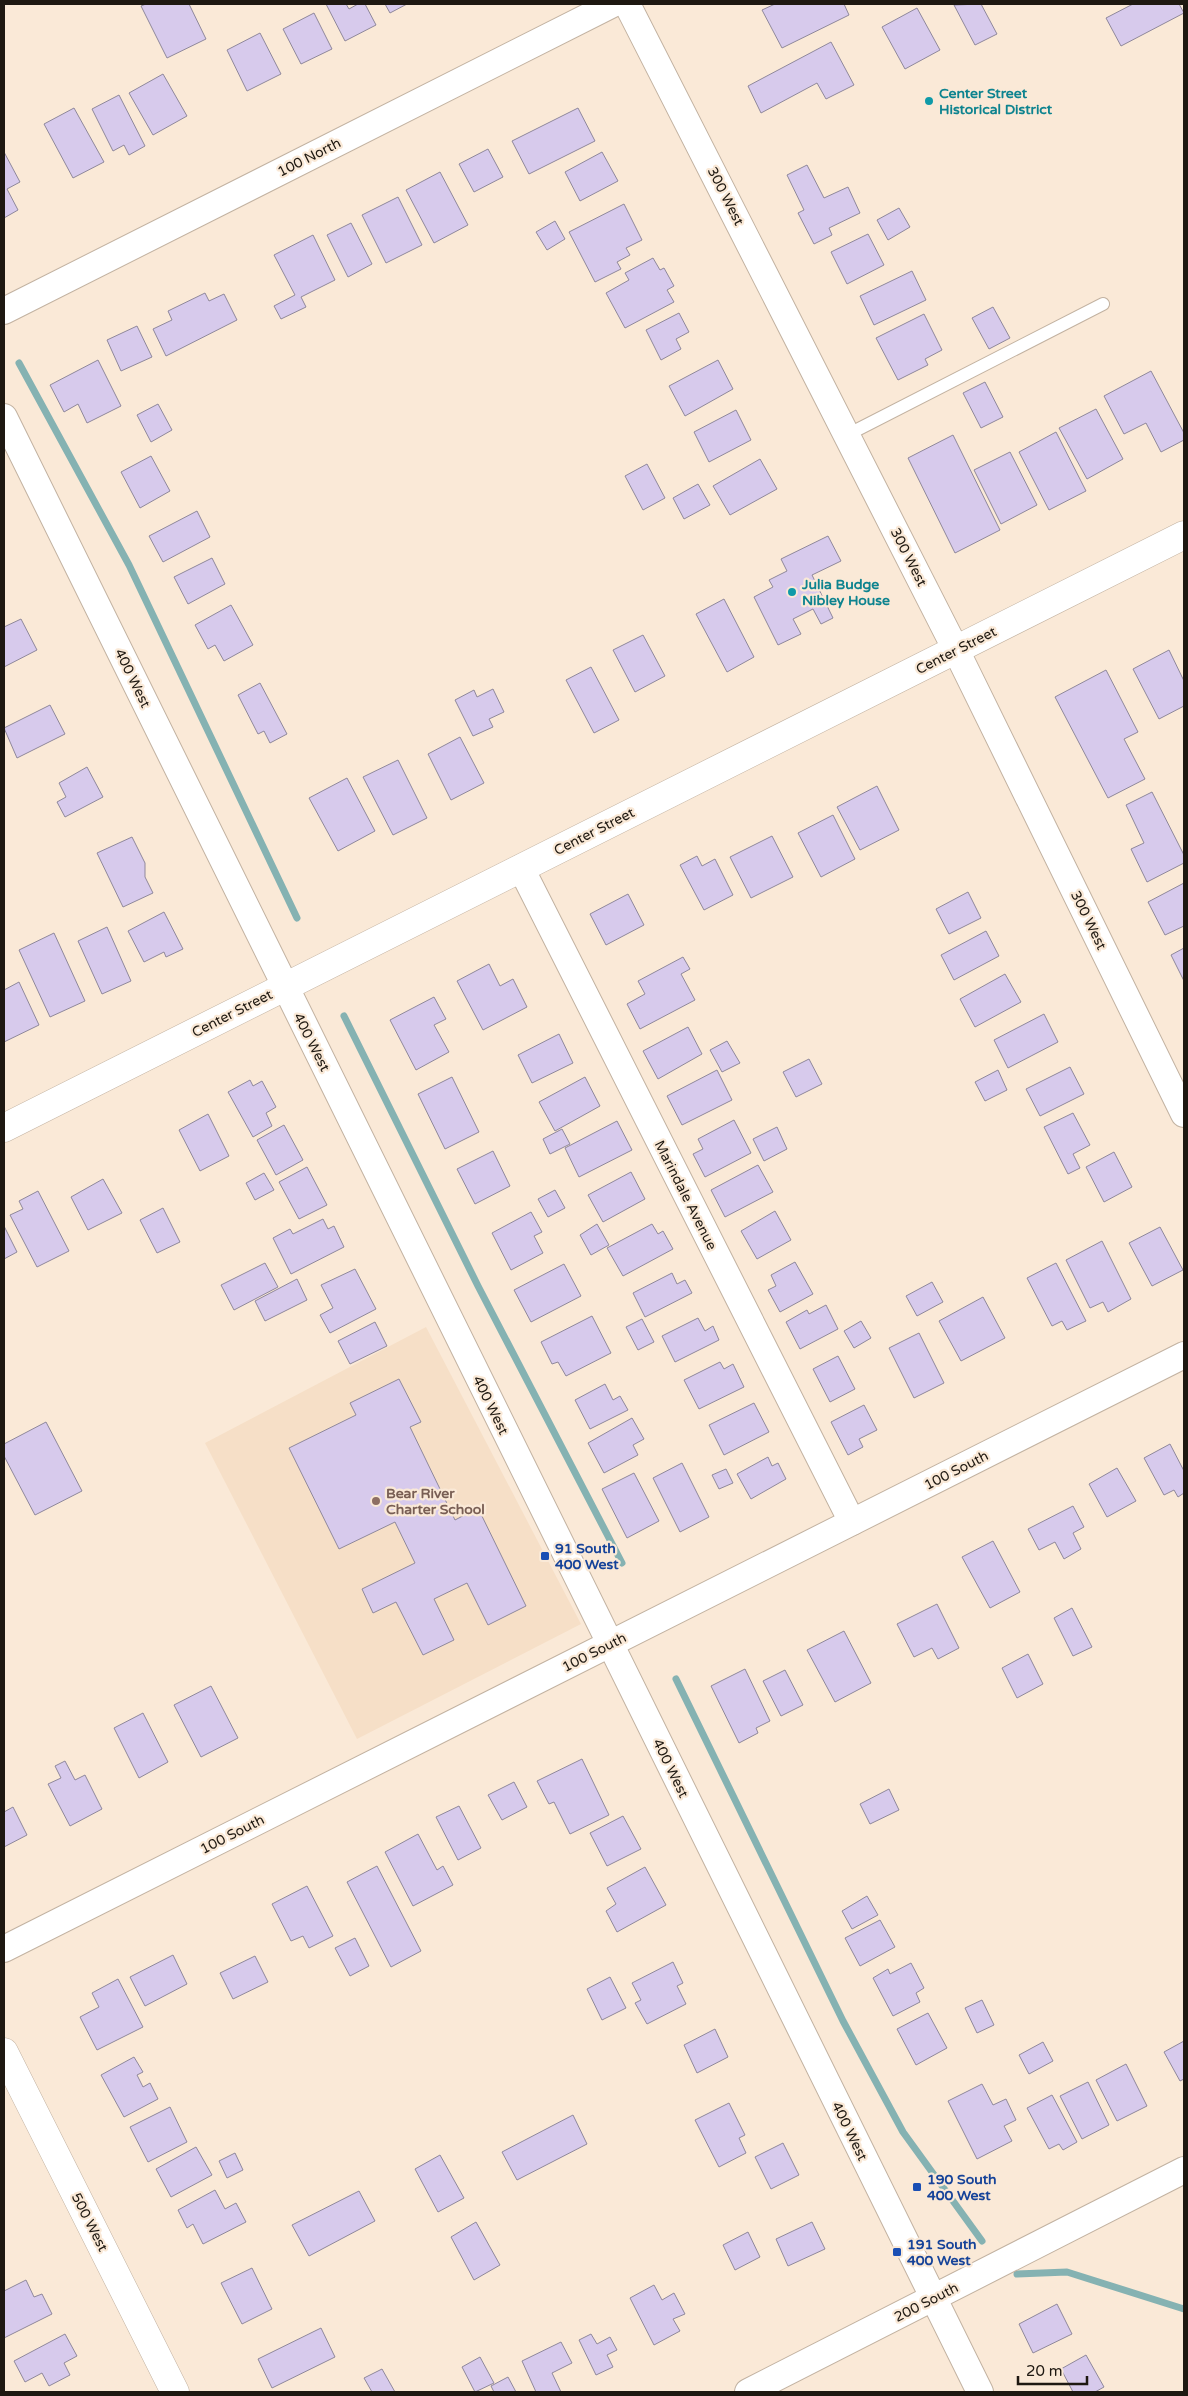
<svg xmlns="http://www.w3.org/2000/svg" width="1188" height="2396" font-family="'Varela Round',sans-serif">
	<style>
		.built { fill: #f6dfc7 }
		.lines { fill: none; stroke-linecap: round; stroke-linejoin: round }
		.stream { stroke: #85b2b2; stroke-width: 7 }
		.building { fill: #d7caec; stroke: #8f889b }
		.service-casing { stroke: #c2b2a1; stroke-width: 14 }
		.minor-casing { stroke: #c2b2a1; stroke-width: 28 }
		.tertiary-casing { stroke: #c2b2a1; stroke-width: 29 }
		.service { stroke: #fff; stroke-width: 12 }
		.minor { stroke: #fff; stroke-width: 26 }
		.tertiary { stroke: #fff; stroke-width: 28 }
		.culture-dot { fill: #0f9aa8; stroke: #fae9d7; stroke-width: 2 }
		.education-dot { fill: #8d6e63; stroke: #fae9d7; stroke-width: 2 }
		.transit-dot { fill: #1a4fb4; stroke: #fae9d7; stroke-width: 2 }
		.labels { text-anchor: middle; stroke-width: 4.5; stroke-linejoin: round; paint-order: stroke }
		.culture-label { font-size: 14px; font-weight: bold; fill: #0d838f; stroke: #fae9d7; text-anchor: start }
		.street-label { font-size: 14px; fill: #1e1811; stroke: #fae9d7 }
		.education-label { font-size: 14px; font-weight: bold; fill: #785e54; stroke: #fae9d7; text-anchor: start }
		.transit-label { font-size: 14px; font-weight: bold; fill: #164399; stroke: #fae9d7; text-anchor: start }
	</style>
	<rect width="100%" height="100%" fill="#fae9d7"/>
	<!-- built -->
	<polygon class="built" points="426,1327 581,1624 357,1739 205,1443"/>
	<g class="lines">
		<!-- stream -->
		<g class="stream">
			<polyline points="19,363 129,565 297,918"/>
			<polyline points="344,1016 478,1286 622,1563"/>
			<polyline points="676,1679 843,2021 903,2132 982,2241"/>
			<polyline points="1017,2274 1067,2272 1184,2309"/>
		</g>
	</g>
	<!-- building -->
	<g class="building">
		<polygon points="146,4 189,4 206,39 167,58 141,6"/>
		<polygon points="326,4 346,4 349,9 358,4 365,4 376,25 345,41"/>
		<polygon points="385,4 407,4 390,13"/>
		<polygon points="775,4 844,4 849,15 782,48 762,10"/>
		<polygon points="981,4 997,34 975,45 954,5"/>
		<polygon points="1133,4 1179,4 1184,13 1121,46 1106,18"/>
		<polygon points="917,8 940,50 905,69 882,27"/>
		<polygon points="314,13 332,49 301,64 283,29"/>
		<polygon points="260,33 281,74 247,91 227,50"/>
		<polygon points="831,42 854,85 826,99 817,83 761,113 748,86"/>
		<polygon points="163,74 187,116 153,135 129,93"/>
		<polygon points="119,95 145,146 129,155 124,145 113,151 92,109"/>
		<polygon points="74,108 104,162 73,178 44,124"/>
		<polygon points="578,108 595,141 529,174 512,141"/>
		<polygon points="488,149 503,177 474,192 459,164"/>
		<polygon points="4,152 20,182 7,189 18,210 4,218"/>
		<polygon points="602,152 618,181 580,201 565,172"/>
		<polygon points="807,165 824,198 848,187 860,213 829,228 832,235 814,244 798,213 804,210 787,175"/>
		<polygon points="440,172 468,225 434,243 406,190"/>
		<polygon points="398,197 422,245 386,263 362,215"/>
		<polygon points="624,204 642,240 626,248 630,255 617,262 621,269 595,282 569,232"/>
		<polygon points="899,208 910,227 888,240 877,220"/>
		<polygon points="555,221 565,239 547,250 536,232"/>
		<polygon points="351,223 372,264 348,277 327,235"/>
		<polygon points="868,234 884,265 847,284 831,252"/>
		<polygon points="313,235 335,280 301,297 306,307 281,319 274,306 295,295 274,255"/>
		<polygon points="653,258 660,270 664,268 674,286 667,290 674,302 625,328 606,293 629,280 625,273"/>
		<polygon points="912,271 926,300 874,325 860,296"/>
		<polygon points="205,293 209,301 224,294 237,320 166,356 153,329 172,320 168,311"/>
		<polygon points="993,307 1010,338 989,349 972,318"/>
		<polygon points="679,313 689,332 676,339 681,349 661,360 646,330"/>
		<polygon points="924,314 942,350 925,359 928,365 898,380 876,338"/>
		<polygon points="137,326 152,357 121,371 107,340"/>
		<polygon points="98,360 121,406 87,423 78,404 64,412 50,385"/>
		<polygon points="718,360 733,389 685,416 669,386"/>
		<polygon points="1151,371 1184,433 1184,440 1161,452 1146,423 1124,434 1104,396"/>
		<polygon points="985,382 1003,417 981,428 963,393"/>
		<polygon points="158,404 172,430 151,442 137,415"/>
		<polygon points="1096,409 1123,459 1087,479 1059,428"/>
		<polygon points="736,410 751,440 709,462 694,432"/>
		<polygon points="1056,432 1086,491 1049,510 1019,452"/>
		<polygon points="953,435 1000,530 955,553 908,458"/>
		<polygon points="1010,452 1037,505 1001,524 974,470"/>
		<polygon points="151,456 170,491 140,508 121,472"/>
		<polygon points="760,459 777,489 730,515 713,486"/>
		<polygon points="647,464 665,498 643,510 625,476"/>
		<polygon points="698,484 710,505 684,519 673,498"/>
		<polygon points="197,511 210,537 163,562 149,536"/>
		<polygon points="828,536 841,561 812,575 833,618 821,624 813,609 793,619 801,634 778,645 754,597 773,587 769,580 787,571 781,559"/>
		<polygon points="212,558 225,584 188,604 174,577"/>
		<polygon points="724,599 754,657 727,672 696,614"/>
		<polygon points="231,605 253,645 224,661 215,645 208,649 195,625"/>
		<polygon points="21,619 37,650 4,667 4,627"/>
		<polygon points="643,635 665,676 635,692 613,650"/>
		<polygon points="1169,650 1184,681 1184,706 1159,719 1133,669"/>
		<polygon points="591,667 619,720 594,733 566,680"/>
		<polygon points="1106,670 1138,732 1124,739 1145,779 1108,798 1055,697"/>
		<polygon points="260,683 287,734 270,743 264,731 258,734 238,695"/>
		<polygon points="493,689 504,712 489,719 493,727 473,736 455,700 474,690 477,697"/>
		<polygon points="50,705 65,734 17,758 4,728"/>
		<polygon points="460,737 484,783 451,800 428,754"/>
		<polygon points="398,760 427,818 393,835 363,777"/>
		<polygon points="87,767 103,797 65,817 57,802 66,797 59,783"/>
		<polygon points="347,778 375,831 338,851 309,798"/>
		<polygon points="877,786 899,830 860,850 837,807"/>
		<polygon points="1152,792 1184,855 1184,863 1147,882 1131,849 1144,843 1126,805"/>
		<polygon points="833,815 855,859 821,877 798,833"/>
		<polygon points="772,836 793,877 751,898 730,857"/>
		<polygon points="132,837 145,863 145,877 153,893 123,907 97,853"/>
		<polygon points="697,856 702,866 715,859 733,895 704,910 680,865"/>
		<polygon points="1184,883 1184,926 1165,935 1148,902"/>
		<polygon points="968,892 981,918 949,934 936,909"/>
		<polygon points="628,894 644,925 606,945 590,914"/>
		<polygon points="164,912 183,949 166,957 164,952 144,962 128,931"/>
		<polygon points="107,927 131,981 102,994 78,941"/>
		<polygon points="986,931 999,956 954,980 941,955"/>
		<polygon points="54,933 85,1001 50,1017 19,950"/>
		<polygon points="1184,948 1184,981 1171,955"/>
		<polygon points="683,957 690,969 681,974 695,1000 640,1029 627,1004 645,994 638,981"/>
		<polygon points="489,964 500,986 513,979 527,1007 483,1030 457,981"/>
		<polygon points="1005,974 1021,1002 975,1027 960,999"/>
		<polygon points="19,982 39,1025 4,1042 4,990"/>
		<polygon points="434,997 446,1019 434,1025 449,1052 416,1070 390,1020"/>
		<polygon points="1044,1014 1058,1042 1008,1068 994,1040"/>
		<polygon points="688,1027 702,1054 658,1079 643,1051"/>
		<polygon points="559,1034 573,1063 532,1083 518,1055"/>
		<polygon points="727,1041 740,1063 722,1072 710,1050"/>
		<polygon points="809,1059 822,1084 796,1097 783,1072"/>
		<polygon points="1070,1067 1084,1094 1040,1116 1026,1089"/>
		<polygon points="717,1070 732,1100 682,1125 667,1096"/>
		<polygon points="998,1070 1007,1090 985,1101 975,1082"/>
		<polygon points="452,1077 479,1132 445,1149 418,1094"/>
		<polygon points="585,1077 600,1106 555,1131 539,1102"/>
		<polygon points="250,1080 253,1086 262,1081 276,1107 266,1113 272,1126 253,1137 228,1092"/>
		<polygon points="1073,1113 1090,1145 1073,1154 1080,1168 1068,1174 1044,1127"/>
		<polygon points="208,1114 229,1156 200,1171 179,1130"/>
		<polygon points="734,1120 751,1153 705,1177 693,1154 703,1149 698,1139"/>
		<polygon points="617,1121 632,1150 579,1177 565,1148"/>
		<polygon points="284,1125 303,1160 276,1175 257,1140"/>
		<polygon points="777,1127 787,1149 764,1161 753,1139"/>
		<polygon points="562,1129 570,1144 550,1154 543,1139"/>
		<polygon points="493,1151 510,1186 475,1204 457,1169"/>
		<polygon points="1114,1152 1132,1187 1104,1202 1086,1167"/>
		<polygon points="758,1165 773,1192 725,1217 711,1190"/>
		<polygon points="307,1167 327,1205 299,1219 279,1182"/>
		<polygon points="631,1172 645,1199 603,1222 588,1195"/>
		<polygon points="264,1173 274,1190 255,1200 246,1183"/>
		<polygon points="103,1179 122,1213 88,1230 71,1197"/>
		<polygon points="555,1190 565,1208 548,1217 538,1199"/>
		<polygon points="38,1191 69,1251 37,1267 10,1215 23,1209 19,1201"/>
		<polygon points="163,1208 180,1242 157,1253 140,1220"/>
		<polygon points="775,1211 791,1240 757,1259 741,1231"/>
		<polygon points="531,1212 542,1232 534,1236 543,1253 511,1270 492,1233"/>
		<polygon points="323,1219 328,1229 334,1226 344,1247 291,1274 273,1238 290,1229 293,1234"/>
		<polygon points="597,1224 609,1245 591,1255 580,1235"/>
		<polygon points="652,1224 658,1234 663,1231 673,1249 623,1276 607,1248"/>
		<polygon points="4,1226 17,1252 4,1259"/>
		<polygon points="1160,1227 1183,1270 1152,1286 1129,1243"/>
		<polygon points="1102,1241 1131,1299 1108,1312 1103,1302 1090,1308 1066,1260"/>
		<polygon points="795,1262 813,1294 780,1312 768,1290 776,1286 771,1275"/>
		<polygon points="265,1263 278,1287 234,1310 221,1285"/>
		<polygon points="1056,1263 1086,1321 1067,1330 1062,1321 1052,1326 1027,1278"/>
		<polygon points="564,1264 581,1296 531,1322 514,1290"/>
		<polygon points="355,1269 376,1309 330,1333 320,1315 333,1308 321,1285"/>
		<polygon points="672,1273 677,1284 685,1280 692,1293 645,1317 633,1293"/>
		<polygon points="297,1279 307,1300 265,1321 255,1301"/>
		<polygon points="932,1282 943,1302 917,1316 906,1296"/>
		<polygon points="983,1297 1005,1338 961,1361 939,1321"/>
		<polygon points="826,1305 838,1329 800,1349 786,1322 807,1310 809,1314"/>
		<polygon points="592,1316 611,1353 566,1376 558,1362 552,1364 541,1342"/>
		<polygon points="698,1318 705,1331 713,1326 719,1340 675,1362 662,1336"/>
		<polygon points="642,1319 654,1342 638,1350 626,1327"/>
		<polygon points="861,1321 871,1338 854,1348 844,1331"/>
		<polygon points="375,1322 387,1346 350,1364 338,1341"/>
		<polygon points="919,1333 944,1383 914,1398 889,1348"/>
		<polygon points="838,1356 855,1389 830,1402 813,1369"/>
		<polygon points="720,1362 724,1369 733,1364 744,1387 699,1409 684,1380"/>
		<polygon points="399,1379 421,1422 410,1427 455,1520 478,1508 526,1606 488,1625 467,1583 434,1599 454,1640 423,1655 396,1602 373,1613 362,1589 415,1563 395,1522 339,1549 289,1448 356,1415 350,1403"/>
		<polygon points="605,1384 613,1400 620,1396 628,1410 590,1429 575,1400"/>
		<polygon points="754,1403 769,1432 724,1455 709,1425"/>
		<polygon points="864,1405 877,1430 859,1439 863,1447 848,1455 831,1422"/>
		<polygon points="632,1418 644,1439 633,1445 638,1455 604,1473 588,1443"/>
		<polygon points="46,1422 82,1491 35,1515 4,1456 4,1444"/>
		<polygon points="1170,1444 1184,1471 1184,1493 1178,1497 1174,1490 1164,1495 1144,1458"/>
		<polygon points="768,1457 772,1466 778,1463 786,1479 751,1499 737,1474"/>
		<polygon points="682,1463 709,1517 680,1532 653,1478"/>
		<polygon points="1117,1468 1136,1501 1107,1517 1089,1484"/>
		<polygon points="726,1469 733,1483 719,1489 712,1475"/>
		<polygon points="634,1473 659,1521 627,1538 602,1489"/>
		<polygon points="1073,1506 1084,1527 1073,1533 1081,1549 1064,1559 1055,1542 1039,1550 1028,1529"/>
		<polygon points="993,1541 1020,1592 990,1608 962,1557"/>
		<polygon points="937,1604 959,1648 938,1659 932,1648 914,1657 897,1624"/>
		<polygon points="1072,1608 1092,1647 1073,1656 1054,1618"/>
		<polygon points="844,1631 871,1683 835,1702 807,1650"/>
		<polygon points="1028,1654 1043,1684 1017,1698 1002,1668"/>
		<polygon points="745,1669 770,1721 756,1728 758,1733 739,1743 711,1686"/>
		<polygon points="785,1670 803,1705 781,1716 763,1681"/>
		<polygon points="211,1686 238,1738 201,1757 174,1705"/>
		<polygon points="143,1713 168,1762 139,1778 114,1728"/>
		<polygon points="582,1759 609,1815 570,1834 554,1802 549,1804 537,1781"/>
		<polygon points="65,1761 75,1780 85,1775 102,1809 70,1826 48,1784 61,1778 55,1766"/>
		<polygon points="514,1782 527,1807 502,1820 488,1795"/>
		<polygon points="889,1789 899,1810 870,1824 860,1804"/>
		<polygon points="459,1806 481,1848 458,1860 436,1817"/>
		<polygon points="13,1807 27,1835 4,1847 4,1812"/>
		<polygon points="623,1816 641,1849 607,1866 590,1833"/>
		<polygon points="418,1834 437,1870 443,1866 453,1885 413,1906 385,1852"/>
		<polygon points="377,1866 421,1951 391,1967 347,1882"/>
		<polygon points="645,1867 666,1905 617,1932 606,1911 616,1904 607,1888"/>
		<polygon points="307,1886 333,1936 309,1948 303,1936 291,1941 272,1904"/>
		<polygon points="867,1896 878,1915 852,1929 842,1911"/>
		<polygon points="880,1920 895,1947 860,1966 845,1938"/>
		<polygon points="355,1938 369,1966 350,1976 335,1948"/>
		<polygon points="173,1955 187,1984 145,2006 130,1977"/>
		<polygon points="255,1956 268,1982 233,1999 220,1973"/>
		<polygon points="673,1962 683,1983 677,1986 686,2004 647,2024 635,2003 641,2000 632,1983"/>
		<polygon points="911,1963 924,1988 916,1993 920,2002 893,2016 873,1978 888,1969 890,1974"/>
		<polygon points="610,1977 626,2008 602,2020 587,1989"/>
		<polygon points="118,1979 143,2027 97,2050 80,2017 99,2007 92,1993"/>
		<polygon points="982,2000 994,2025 977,2033 965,2008"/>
		<polygon points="928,2013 947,2048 916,2065 897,2029"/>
		<polygon points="715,2029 728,2057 697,2073 684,2045"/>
		<polygon points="1184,2041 1184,2079 1180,2081 1164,2052"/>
		<polygon points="1043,2042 1053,2061 1029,2074 1019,2055"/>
		<polygon points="134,2057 143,2072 137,2075 143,2087 150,2083 158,2099 124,2117 101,2075"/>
		<polygon points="1126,2064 1147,2106 1117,2121 1096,2080"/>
		<polygon points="1088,2082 1109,2125 1082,2139 1060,2096"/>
		<polygon points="982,2084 993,2105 1006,2099 1016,2120 1004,2126 1012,2141 977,2159 948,2101"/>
		<polygon points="1052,2095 1077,2142 1063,2150 1059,2144 1049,2149 1027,2108"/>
		<polygon points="729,2103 745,2135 739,2138 746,2153 719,2167 695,2120"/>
		<polygon points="170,2107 187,2142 148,2162 130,2127"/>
		<polygon points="573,2115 587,2144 517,2180 502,2152"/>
		<polygon points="783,2143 799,2175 771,2189 755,2157"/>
		<polygon points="196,2147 212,2175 171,2197 156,2169"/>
		<polygon points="235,2153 243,2170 227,2178 219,2161"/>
		<polygon points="440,2155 464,2198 438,2212 415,2169"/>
		<polygon points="215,2190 225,2209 236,2203 246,2222 203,2244 193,2224 187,2228 178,2210"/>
		<polygon points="359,2191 375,2221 309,2256 292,2225"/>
		<polygon points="476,2222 500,2265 474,2280 451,2237"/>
		<polygon points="812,2222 825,2249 788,2266 776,2239"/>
		<polygon points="748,2232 760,2257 735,2270 723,2245"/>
		<polygon points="252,2268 272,2309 242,2324 221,2283"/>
		<polygon points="26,2280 34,2297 42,2294 52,2314 4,2338 4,2291"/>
		<polygon points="654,2285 662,2300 674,2293 685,2314 673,2319 680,2331 654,2345 630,2298"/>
		<polygon points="1057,2304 1072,2334 1033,2353 1019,2324"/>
		<polygon points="321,2328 335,2357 272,2388 258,2359"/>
		<polygon points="65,2334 77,2356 64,2363 70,2375 49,2386 42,2373 25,2382 14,2361"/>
		<polygon points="591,2334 597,2344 610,2337 617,2350 607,2355 613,2367 596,2375 579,2340"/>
		<polygon points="561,2342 572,2363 552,2373 561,2392 536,2392 522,2361"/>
		<polygon points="1086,2355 1104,2387 1095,2392 1073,2392 1061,2369"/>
		<polygon points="480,2357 494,2383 475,2392 462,2367"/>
		<polygon points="382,2369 395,2392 372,2392 364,2378"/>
		<polygon points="508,2377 516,2392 494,2392 491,2386"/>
	</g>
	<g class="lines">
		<defs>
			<polyline id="service" points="847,435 1103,304"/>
			<g id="minor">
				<polyline points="627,4 956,650 1184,1114"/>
				<polyline points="4,311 613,4"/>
				<polyline points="4,417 980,2392"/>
				<polyline points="521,868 852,1522"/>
				<polyline points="4,1949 1184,1355"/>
				<polyline points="748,2392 1184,2170"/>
			</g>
			<g id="tertiary">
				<polyline points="4,1128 1184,535"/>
				<polyline points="4,2052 175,2392"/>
			</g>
		</defs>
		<!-- service casing -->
		<use href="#service" class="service-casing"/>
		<!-- minor casing -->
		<use href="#minor" class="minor-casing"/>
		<!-- tertiary casing -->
		<use href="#tertiary" class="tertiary-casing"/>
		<!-- service -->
		<use href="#service" class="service"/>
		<!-- minor -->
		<use href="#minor" class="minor"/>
		<!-- tertiary -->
		<use href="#tertiary" class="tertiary"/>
	</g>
	<!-- markers -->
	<g class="culture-dot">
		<circle cx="929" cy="101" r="5"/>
		<circle cx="792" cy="592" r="5"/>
	</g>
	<circle class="education-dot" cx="376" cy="1501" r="5"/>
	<g class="transit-dot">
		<rect x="540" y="1551" width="10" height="10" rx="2.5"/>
		<rect x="912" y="2182" width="10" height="10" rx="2.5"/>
		<rect x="892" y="2247" width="10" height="10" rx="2.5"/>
	</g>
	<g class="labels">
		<!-- culture labels -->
		<g class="culture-label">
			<text x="939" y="98">Center Street<tspan x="939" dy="16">Historical District</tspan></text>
			<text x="802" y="589">Julia Budge<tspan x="802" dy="16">Nibley House</tspan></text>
		</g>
		<!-- street labels -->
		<g class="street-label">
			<text transform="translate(309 157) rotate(-27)" y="5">100 North</text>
			<text transform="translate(726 196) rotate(63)" y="5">300 West</text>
			<text transform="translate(909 557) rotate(63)" y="5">300 West</text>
			<text transform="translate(956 650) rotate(-27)" y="5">Center Street</text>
			<text transform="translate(133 678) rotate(64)" y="5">400 West</text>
			<text transform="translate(594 831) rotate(-27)" y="5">Center Street</text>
			<text transform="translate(1089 920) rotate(64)" y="5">300 West</text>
			<text transform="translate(232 1013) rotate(-27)" y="5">Center Street</text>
			<text transform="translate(312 1042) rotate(63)" y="5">400 West</text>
			<text transform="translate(686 1195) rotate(63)" y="5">Marindale Avenue</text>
			<text transform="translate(491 1405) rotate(64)" y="5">400 West</text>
			<text transform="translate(956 1470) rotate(-27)" y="5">100 South</text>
			<text transform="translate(594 1652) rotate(-27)" y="5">100 South</text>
			<text transform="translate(671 1768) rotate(64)" y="5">400 West</text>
			<text transform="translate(232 1834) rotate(-27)" y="5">100 South</text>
			<text transform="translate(850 2131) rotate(64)" y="5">400 West</text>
			<text transform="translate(90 2222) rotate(63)" y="5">500 West</text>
			<text transform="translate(926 2302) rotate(-27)" y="5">200 South</text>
		</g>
		<!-- education labels -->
		<g class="education-label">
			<text x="386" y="1498">Bear River<tspan x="386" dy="16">Charter School</tspan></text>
		</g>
		<!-- transit labels -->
		<g class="transit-label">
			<text x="555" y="1553">91 South<tspan x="555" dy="16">400 West</tspan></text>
			<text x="927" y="2184">190 South<tspan x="927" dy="16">400 West</tspan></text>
			<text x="907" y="2249">191 South<tspan x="907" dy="16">400 West</tspan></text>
		</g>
	</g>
	<!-- border -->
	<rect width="1188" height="2396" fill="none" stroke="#1e1811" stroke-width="10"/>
	<!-- scale -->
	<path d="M1018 2376v8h69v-8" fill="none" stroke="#1e1811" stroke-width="2.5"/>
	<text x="1026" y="2376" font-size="15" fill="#1e1811" stroke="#fae9d7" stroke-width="4" paint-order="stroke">20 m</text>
</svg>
